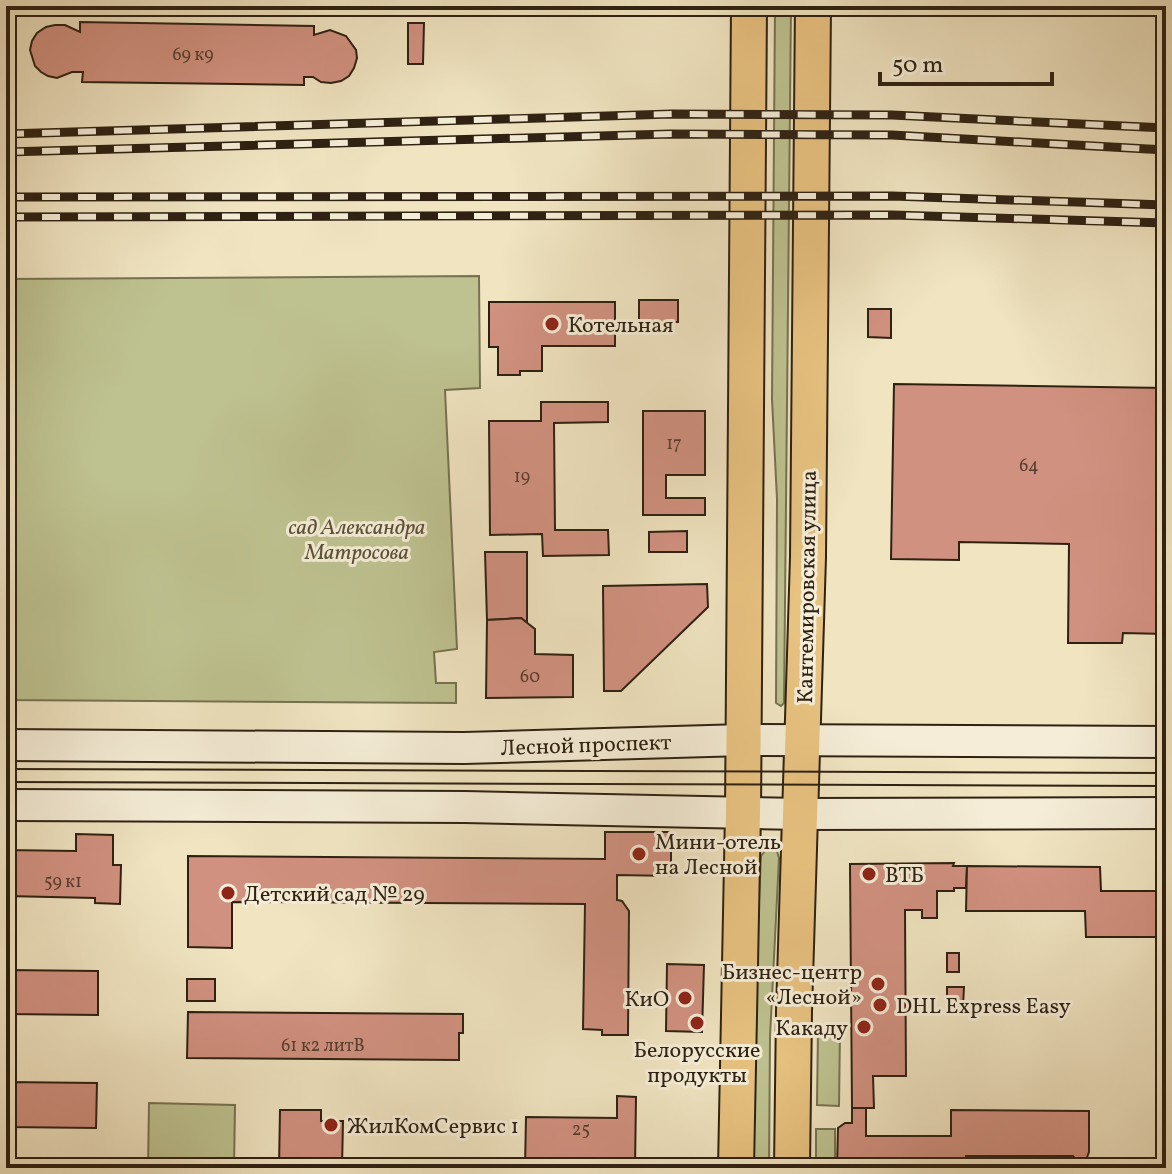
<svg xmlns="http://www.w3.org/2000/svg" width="1172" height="1174" font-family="Vollkorn,serif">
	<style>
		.green { fill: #bec290; stroke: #767251; stroke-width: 2 }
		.building { fill: #d19180; stroke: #2e2112; stroke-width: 2 }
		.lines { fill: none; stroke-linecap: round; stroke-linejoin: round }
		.secondary-casing { stroke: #2e2112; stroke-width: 34 }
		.primary-casing { stroke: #2e2112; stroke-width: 38 }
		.secondary { stroke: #f5edd7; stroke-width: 30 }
		.primary { stroke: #e8c280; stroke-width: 34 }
		.tram { stroke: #2e2112; stroke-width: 2 }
		.rail-casing { stroke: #2e2112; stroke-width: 9 }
		.rail { stroke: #f5edd7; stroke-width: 6; stroke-dasharray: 18; stroke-linecap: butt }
		.poi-dot { fill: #8f2418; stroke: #f5edd7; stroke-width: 3 }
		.labels { text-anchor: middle; stroke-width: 6; stroke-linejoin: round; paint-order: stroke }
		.number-label { font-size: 18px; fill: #573d2e }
		.poi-label { font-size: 22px; fill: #2e2112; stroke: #f5edd7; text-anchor: start }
		.park-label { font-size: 22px; font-style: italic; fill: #595138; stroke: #f5edd7 }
		.street-label { font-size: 22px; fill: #2e2112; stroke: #f5edd7 }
	</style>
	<rect width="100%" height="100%" fill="#f0e4c1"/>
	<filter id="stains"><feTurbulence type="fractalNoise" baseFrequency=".0025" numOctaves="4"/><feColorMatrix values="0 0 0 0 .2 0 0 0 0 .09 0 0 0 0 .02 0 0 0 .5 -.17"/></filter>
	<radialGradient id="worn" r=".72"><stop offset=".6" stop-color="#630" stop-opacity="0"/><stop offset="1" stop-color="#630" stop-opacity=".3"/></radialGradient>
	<!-- green -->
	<g class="green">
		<polygon points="775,6 791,6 784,703 781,706 776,703 777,499 772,399"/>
		<polygon points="479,276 480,388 445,390 457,649 434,652 436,683 456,683 456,703 6,700 6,279"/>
		<polygon points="771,849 777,851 779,858 770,1037 769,1168 752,1168 753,1037 761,856 765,851"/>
		<polygon points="818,1030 840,1031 839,1106 817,1105"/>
		<polygon points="149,1103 235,1105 234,1168 148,1168"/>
		<rect x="816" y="1129" width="19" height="39"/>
	</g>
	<!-- building -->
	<g class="building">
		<polygon points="80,22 314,26 314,35 330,30 346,36 356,50 357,58 354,68 349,76 341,81 331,83 321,82 313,77 304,77 304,85 82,82 83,72 72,72 57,78 48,76 41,72 35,66 30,50 32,41 37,33 46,27 55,25 65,25 80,32"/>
		<polygon points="408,23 424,23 423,64 408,64"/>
		<rect x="639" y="300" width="39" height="22"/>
		<polygon points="489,302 615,302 615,346 542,346 542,371 520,371 520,375 498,375 498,347 489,347"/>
		<polygon points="868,309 891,309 891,338 868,337"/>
		<polygon points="894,384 1166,388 1166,634 1123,633 1122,643 1068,643 1069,544 959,542 959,560 891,559"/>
		<polygon points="541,402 608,402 608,422 554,423 555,530 608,530 609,555 543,556 542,534 490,535 489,421 541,421"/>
		<polygon points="643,411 705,411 705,475 666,475 666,498 705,498 705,515 643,515"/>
		<polygon points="687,531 687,552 649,552 649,532"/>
		<polygon points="485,552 527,552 527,623 521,618 487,620"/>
		<polygon points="707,584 708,607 621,691 604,691 603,586"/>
		<polygon points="521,618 535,629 535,654 573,655 573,697 486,698 487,620"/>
		<polygon points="605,832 671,832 671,876 617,875 617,900 622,901 629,911 628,1035 602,1035 602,1030 583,1029 585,904 232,902 232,948 188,947 188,856 605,859"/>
		<polygon points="76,834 113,835 113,865 121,865 120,904 95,903 95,898 6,896 6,850 76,851"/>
		<polygon points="954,863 953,866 967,866 966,888 954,888 954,891 937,891 937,918 922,918 922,910 905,910 906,1076 873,1076 874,1108 852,1108 850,864"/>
		<polygon points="967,866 1100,867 1101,891 1166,891 1166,937 1086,937 1085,911 966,911"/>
		<rect x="947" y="953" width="12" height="19"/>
		<polygon points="667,964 704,965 702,1032 666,1031"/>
		<polygon points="6,970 98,971 98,1015 6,1014"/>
		<rect x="187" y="979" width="28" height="22"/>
		<polygon points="947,987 964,987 963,1006 947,1006"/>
		<polygon points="188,1012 463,1014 463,1033 459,1033 459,1060 187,1058"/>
		<polygon points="6,1082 97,1083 96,1128 6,1127"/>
		<polygon points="617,1096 636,1097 635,1168 525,1168 526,1117 617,1118"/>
		<polygon points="852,1108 866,1108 866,1136 951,1136 951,1110 1089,1111 1089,1152 1086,1160 1076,1160 1073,1156 966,1156 965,1168 837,1168 838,1128 845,1123 852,1123"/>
		<polygon points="280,1110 321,1110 321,1121 343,1121 342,1168 279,1168"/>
	</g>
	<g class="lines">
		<defs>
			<g id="secondary">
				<polyline points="6,745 464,748 744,740 1166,742"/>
				<polyline points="6,805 465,807 801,814 1166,813"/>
			</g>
			<g id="primary">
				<polyline points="736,1168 743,812 749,6"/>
				<polyline points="792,1168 794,1011 808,557 813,6"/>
			</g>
		</defs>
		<!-- secondary casing -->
		<use href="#secondary" class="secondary-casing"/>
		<!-- primary casing -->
		<use href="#primary" class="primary-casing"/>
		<!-- secondary -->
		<use href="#secondary" class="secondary"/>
		<!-- primary -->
		<use href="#primary" class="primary"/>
		<!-- tram -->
		<g class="tram">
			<polyline points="6,769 1166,773"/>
			<polyline points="6,782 1166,786"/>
		</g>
		<defs>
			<g id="rail">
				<polyline points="6,134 672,114 892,115 1166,128"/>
				<polyline points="6,152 671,134 892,135 1166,150"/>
				<polyline points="6,197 892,196 1166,205"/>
				<polyline points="6,217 892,215 1166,223"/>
			</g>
		</defs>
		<!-- rail casing -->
		<use href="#rail" class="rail-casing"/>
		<!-- rail -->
		<use href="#rail" class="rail"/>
	</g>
	<!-- markers -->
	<g class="poi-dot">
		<circle cx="552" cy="324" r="8"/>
		<circle cx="639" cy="854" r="8"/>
		<circle cx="869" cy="874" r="8"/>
		<circle cx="228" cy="893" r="8"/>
		<circle cx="878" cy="984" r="8"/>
		<circle cx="685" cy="998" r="8"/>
		<circle cx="880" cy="1005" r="8"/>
		<circle cx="697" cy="1023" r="8"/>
		<circle cx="864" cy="1027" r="8"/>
		<circle cx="331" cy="1125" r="8"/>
	</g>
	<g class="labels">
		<!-- number labels -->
		<g class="number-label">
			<text x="193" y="60">69 к9</text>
			<text x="674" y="449">17</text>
			<text x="1029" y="471">64</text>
			<text x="522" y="482">19</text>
			<text x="530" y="682">60</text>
			<text x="63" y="887">59 к1</text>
			<text x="323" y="1051">61 к2 литВ</text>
			<text x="581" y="1135">25</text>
		</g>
		<!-- poi labels -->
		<g class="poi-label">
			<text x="568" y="332">Котельная</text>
			<text x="655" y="849">Мини-отель<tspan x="655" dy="25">на Лесной</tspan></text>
			<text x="885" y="882">ВТБ</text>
			<text x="244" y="901">Детский сад № 29</text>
			<text x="862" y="979" text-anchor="end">Бизнес-центр<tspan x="862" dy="25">«Лесной»</tspan></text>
			<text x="669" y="1006" text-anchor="end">КиО</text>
			<text x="896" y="1013">DHL Express Easy</text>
			<text x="848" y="1035" text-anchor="end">Какаду</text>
			<text x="697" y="1057" text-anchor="middle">Белорусские<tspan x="697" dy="25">продукты</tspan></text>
			<text x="347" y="1133">ЖилКомСервис 1</text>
		</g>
		<!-- park labels -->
		<g class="park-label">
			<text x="357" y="534">cад Александра<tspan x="357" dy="25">Матросова</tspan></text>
		</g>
		<!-- street labels -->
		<g class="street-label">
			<text transform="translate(806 587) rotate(-89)" y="8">Кантемировская улица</text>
			<text transform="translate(586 744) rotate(-2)" y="8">Лесной проспект</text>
		</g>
	</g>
	<!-- margin -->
	<rect width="1172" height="1174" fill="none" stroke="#f0e4c1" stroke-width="32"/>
	<rect x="8" y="8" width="1156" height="1158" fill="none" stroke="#2e2112" stroke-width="4"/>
	<rect x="16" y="16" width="1140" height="1142" fill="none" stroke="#2e2112" stroke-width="2"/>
	<!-- scale -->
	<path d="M880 72v12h172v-12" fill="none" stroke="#2e2112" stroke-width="4"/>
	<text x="892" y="72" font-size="24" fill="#2e2112" stroke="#f5edd7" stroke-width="6" paint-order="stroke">50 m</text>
	<rect width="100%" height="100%" filter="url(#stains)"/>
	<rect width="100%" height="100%" fill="url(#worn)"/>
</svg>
